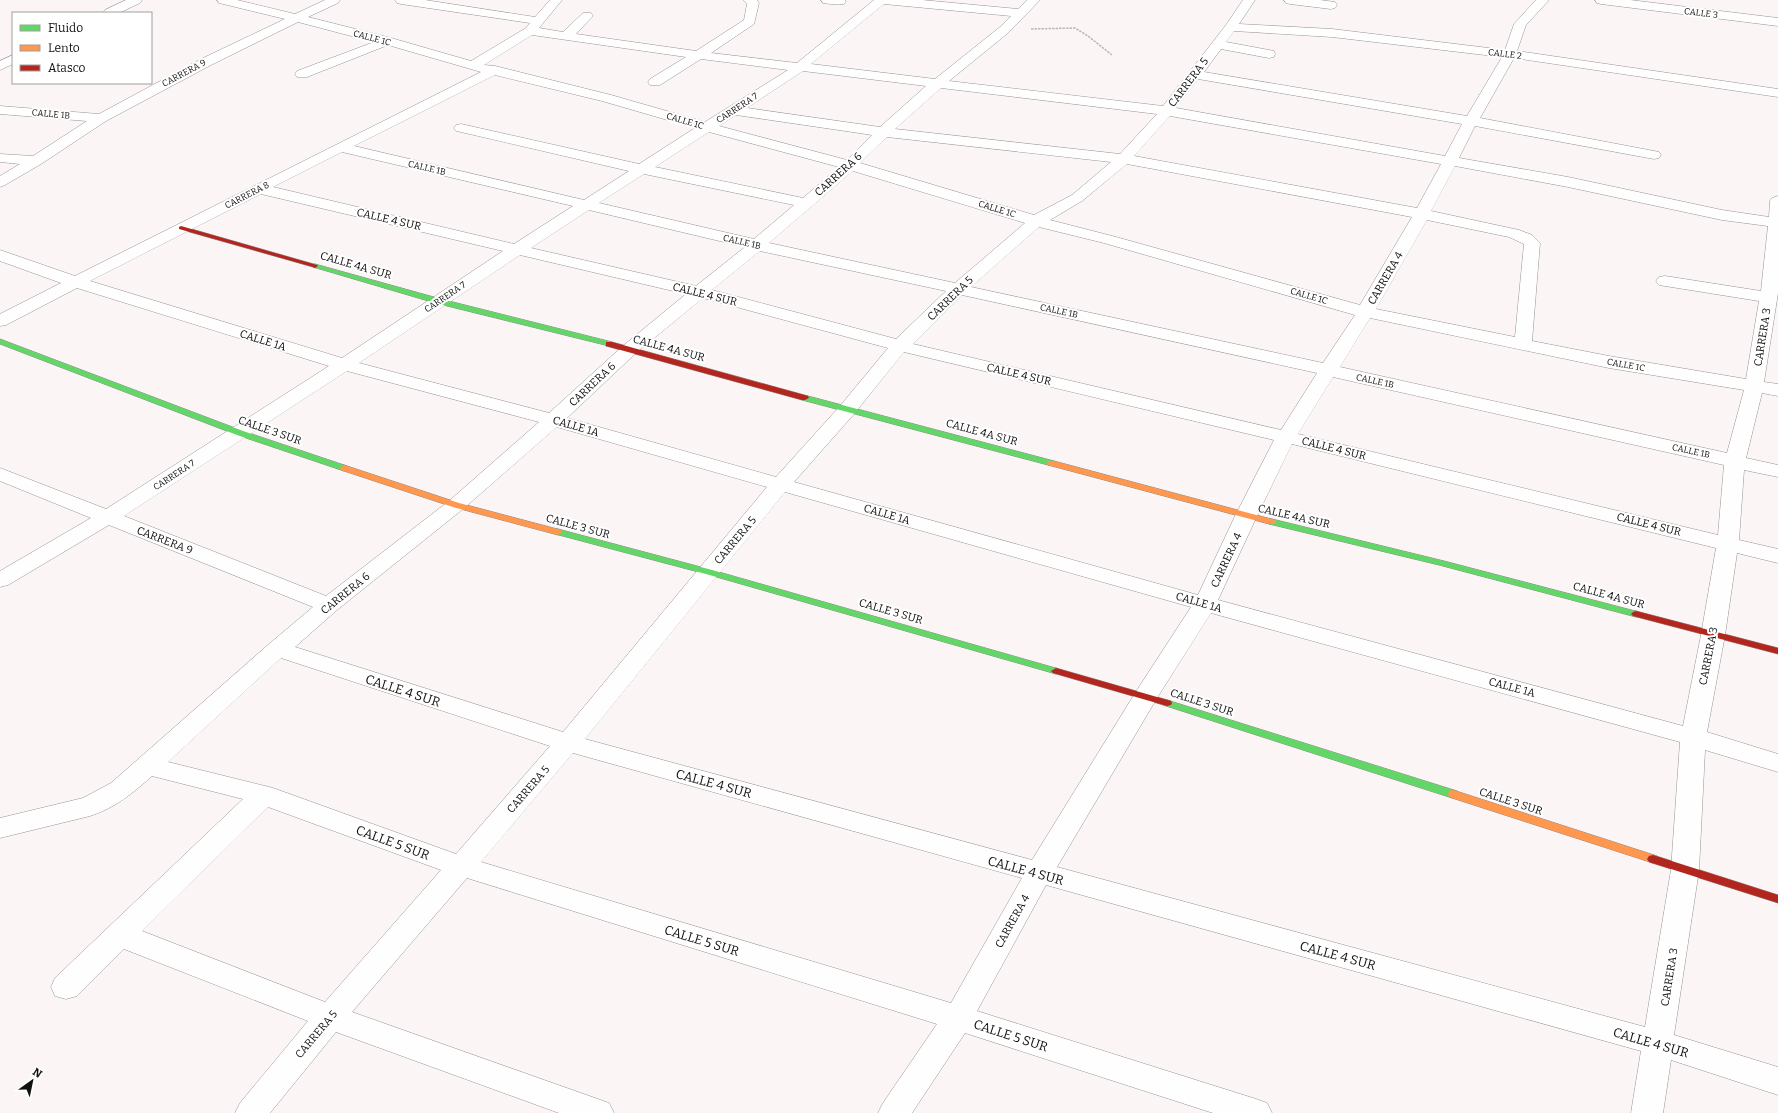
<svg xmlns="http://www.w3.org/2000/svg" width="1778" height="1113" font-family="Bitter,serif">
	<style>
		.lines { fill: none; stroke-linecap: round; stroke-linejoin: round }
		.street-casing { stroke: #969394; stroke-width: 1 }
		.fast-casing { stroke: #8d8a8a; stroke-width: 1 }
		.slow-casing { stroke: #8d8a8a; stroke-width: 1 }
		.jam-casing { stroke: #8d8a8a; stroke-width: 1 }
		.path { stroke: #b9b8b8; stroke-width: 1.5; stroke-dasharray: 2.5 1; stroke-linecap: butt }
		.street { fill: #fffefe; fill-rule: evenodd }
		.fast { fill: #63d668; fill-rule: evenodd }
		.slow { fill: #ff974d; fill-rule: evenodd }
		.jam { fill: #b3261e; fill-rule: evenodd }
		.labels { text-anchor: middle; stroke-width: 4; stroke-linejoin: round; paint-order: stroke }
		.far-street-label { font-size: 9px; fill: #101010; stroke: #fff }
		.street-label { font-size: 11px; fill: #101010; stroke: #fff }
		.near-street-label { font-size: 13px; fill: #101010; stroke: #fff }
	</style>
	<rect width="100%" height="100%" fill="#fcf5f6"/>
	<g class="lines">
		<defs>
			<g id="street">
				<polygon points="126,0 142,0 140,3 119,13 103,13 105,10"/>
				<path d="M217 0H237L295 14 325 0H340L338 3 308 17 391 38 471 61 526 28 530 23 401 4 397 3 395 0H425L535 17 550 0H562L539 28 563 32 583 13H591L593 16 576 34 696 51 744 20 747 4 743 0H757L759 3 754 24 711 53 797 63 874 0H922L1018 9 1027 0H1040L1008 33 949 81 1163 106 1226 25 1243 0H1255L1239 24 1332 29 1505 50 1514 24 1536 0H1549L1526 25 1517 51 1778 89V97L1514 58 1480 118 1654 151 1659 152 1661 155 1659 158 1654 159 1475 126 1459 158 1568 177 1722 210 1769 217 1770 201 1772 198 1778 196V293L1764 382 1778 384V396L1762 393 1746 458 1778 465V477L1744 470 1739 540 1778 549V563L1737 553 1725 635 1707 732 1778 754V772L1705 750 1699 870 1674 1035 1778 1067V1095L1671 1060 1663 1113H1631L1641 1051 1046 885 977 1011 1256 1099 1267 1103 1272 1113H1213L965 1033 912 1113H878L883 1103 937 1024 467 878 352 1012 609 1103 614 1113H559L336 1032 270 1113H235L240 1103 308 1021 124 949 77 996 66 999 55 996 51 987 55 978 243 799 152 776C133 793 115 808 90 816L0 838V818L83 798 111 783 269 644 313 607 109 525 8 585 0 587V571L91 518 0 481V468L106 509 329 366 77 288 6 325 0 326V314L61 283 0 261V250L75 276 481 72 388 45 307 77H297L295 74 297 71 374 42 298 22 211 65 106 121 41 164 5 185 0 187V176L20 164 0 162V154L33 156 87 121 0 114V106L99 114 201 59 285 19 219 3ZM884 4 1011 16 1000 27 935 79 811 64ZM1234 31 1332 37 1502 57 1467 116 1204 72 1221 49 1269 58 1274 57 1275 54 1274 51 1269 50 1226 42ZM532 35 686 57 650 79 648 82 650 85H660L701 59 788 70 705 122 611 95 495 66 484 65ZM803 71 926 86 880 127 747 108ZM495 75 602 101 695 128 639 164 461 124 456 125 454 128 456 131 461 132 629 171 584 200 354 146ZM1198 79 1462 124 1445 156 1176 108ZM941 88 1157 114 1120 154 895 129ZM736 115 866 134 872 135 847 160 719 126ZM1170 116 1441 164 1417 208 1134 156ZM709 132 839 167 803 198 655 167ZM887 137 1111 162 1072 195 1034 215 860 163ZM342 152 573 206 514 244 273 187ZM1127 164 1412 217 1360 305 1116 237 1050 220 1082 201ZM1455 166 1568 187 1722 220 1768 226 1761 291 1665 276 1659 277 1656 281 1659 285 1665 286 1759 301 1746 379 1609 356 1532 341 1540 243 1532 235 1519 230 1431 211ZM853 171 1025 223 955 283 769 243ZM644 174 794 205 754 239 599 203ZM261 194 503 251 342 358 90 281ZM589 210 745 247 696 286 531 248ZM1427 220 1509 237 1524 244 1515 337 1376 309ZM1039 227 1104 243 1355 315 1323 363 971 287ZM760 251 946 291 896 339 712 290ZM520 255 686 294 624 345 549 413 359 363ZM962 295 1317 373 1281 430 913 344ZM703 298 888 348 840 406 776 477 567 418 636 353ZM1370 318 1609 368 1744 390 1727 453 1340 367ZM904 352 1274 440 1235 516 1198 595 794 482 854 414ZM347 371 539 422 449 501 326 596 124 516ZM1333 377 1724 465 1718 535 1298 434ZM557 427 767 487 563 732 295 647 337 610 463 509ZM1292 444 1716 548 1701 635 1683 726 1218 600 1257 516ZM785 492 1191 607 1137 690 1032 860 585 739ZM1211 613 1680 742 1671 870 1645 1027 1057 867 1157 698ZM281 658 550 746 456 854 273 788 168 762ZM573 753 1022 878 951 1003 481 862ZM268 807 441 870 325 1002 142 931Z"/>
				<path d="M821 0H845L846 1 844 4C837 5 830 4 823 3Z"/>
				<polygon points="1284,0 1320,0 1335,2 1337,5 1335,8 1331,9 1290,4 1286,3"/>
				<polygon points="1595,0 1630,0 1778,18 1778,26 1601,4 1597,3"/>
				<polygon points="13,55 13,64 0,70 0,61"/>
			</g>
			<g id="fast">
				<polygon points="315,264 441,299 612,342 613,344 609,346 435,303 313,267 312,266"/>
				<polygon points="0,339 243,431 347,466 348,468 344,471 341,470 237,435 0,344"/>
				<polygon points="802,396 808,396 1054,461 1055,463 1054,465 1048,465 802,400 801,398"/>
				<polygon points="1272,519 1444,561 1639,612 1641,614 1636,617 1439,565 1269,524 1268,522 1269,520"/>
				<polygon points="558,529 712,570 1059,669 1061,671 1056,674 706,574 555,534 554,532 555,530"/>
				<polygon points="1167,700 1457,791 1458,794 1457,797 1453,798 1449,797 1163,705 1162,703 1163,701"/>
			</g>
			<g id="slow">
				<polygon points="1048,461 1054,461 1275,520 1276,522 1275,524 1269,524 1048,465 1047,463"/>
				<polygon points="344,465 459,503 561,530 562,532 558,535 453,507 341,470 340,468"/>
				<polygon points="1453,790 1657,856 1659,859 1657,862 1653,863 1449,797 1448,794 1449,791"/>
			</g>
			<g id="jam">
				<polygon points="181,226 317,265 318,266 315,268 313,267 179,229 179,227"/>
				<polygon points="606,342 612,342 808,396 809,398 805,400 802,400 606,346"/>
				<polygon points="1636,611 1778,648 1778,654 1633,616 1631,614 1633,612"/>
				<polygon points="1056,668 1171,701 1172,703 1171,705 1167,706 1053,673 1051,671"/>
				<polygon points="1653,855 1778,895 1778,903 1649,862 1647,859 1649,856"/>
			</g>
		</defs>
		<!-- street casing -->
		<use href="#street" class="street-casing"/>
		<!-- fast casing -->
		<use href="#fast" class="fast-casing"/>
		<!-- slow casing -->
		<use href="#slow" class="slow-casing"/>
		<!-- jam casing -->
		<use href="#jam" class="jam-casing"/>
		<!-- path -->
		<polyline class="path" points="1031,29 1075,28 1088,36 1112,55"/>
		<!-- street -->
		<use href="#street" class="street"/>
		<!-- fast -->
		<use href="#fast" class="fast"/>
		<!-- slow -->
		<use href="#slow" class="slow"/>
		<!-- jam -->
		<use href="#jam" class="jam"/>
	</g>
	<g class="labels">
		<!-- far-street labels -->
		<g class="far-street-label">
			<text transform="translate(1701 13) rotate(7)" y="3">CALLE 3</text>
			<text transform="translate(372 38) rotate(15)" y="3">CALLE 1C</text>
			<text transform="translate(1505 54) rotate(7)" y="3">CALLE 2</text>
			<text transform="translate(184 73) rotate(-28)" y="3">CARRERA 9</text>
			<text transform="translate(737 108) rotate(-33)" y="3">CARRERA 7</text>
			<text transform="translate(51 114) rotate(5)" y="3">CALLE 1B</text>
			<text transform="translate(685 121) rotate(16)" y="3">CALLE 1C</text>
			<text transform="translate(427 168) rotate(13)" y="3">CALLE 1B</text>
			<text transform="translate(247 195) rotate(-27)" y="3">CARRERA 8</text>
			<text transform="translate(997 209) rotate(17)" y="3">CALLE 1C</text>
			<text transform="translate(742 242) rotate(13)" y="3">CALLE 1B</text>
			<text transform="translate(1309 296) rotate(16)" y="3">CALLE 1C</text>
			<text transform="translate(445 297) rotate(-34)" y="3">CARRERA 7</text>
			<text transform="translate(1059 311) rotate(12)" y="3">CALLE 1B</text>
			<text transform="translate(1626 365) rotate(10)" y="3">CALLE 1C</text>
			<text transform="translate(1375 381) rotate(12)" y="3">CALLE 1B</text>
			<text transform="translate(1691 451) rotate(12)" y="3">CALLE 1B</text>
			<text transform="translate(174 475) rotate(-33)" y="3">CARRERA 7</text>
		</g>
		<!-- street labels -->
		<g class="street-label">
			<text transform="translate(1188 82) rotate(-53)" y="4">CARRERA 5</text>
			<text transform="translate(838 174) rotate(-42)" y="4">CARRERA 6</text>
			<text transform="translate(389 219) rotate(13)" y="4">CALLE 4 SUR</text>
			<text transform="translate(356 265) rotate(16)" y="4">CALLE 4A SUR</text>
			<text transform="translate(1385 278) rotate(-60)" y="4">CARRERA 4</text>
			<text transform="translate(705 294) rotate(14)" y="4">CALLE 4 SUR</text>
			<text transform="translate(950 298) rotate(-44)" y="4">CARRERA 5</text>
			<text transform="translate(1762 337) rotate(-81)" y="4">CARRERA 3</text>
			<text transform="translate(263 340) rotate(17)" y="4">CALLE 1A</text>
			<text transform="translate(669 348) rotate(15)" y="4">CALLE 4A SUR</text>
			<text transform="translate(1019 374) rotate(13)" y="4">CALLE 4 SUR</text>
			<text transform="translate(592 384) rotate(-43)" y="4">CARRERA 6</text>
			<text transform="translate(576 426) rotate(16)" y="4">CALLE 1A</text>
			<text transform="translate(270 430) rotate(19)" y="4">CALLE 3 SUR</text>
			<text transform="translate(982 432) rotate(15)" y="4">CALLE 4A SUR</text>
			<text transform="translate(1334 448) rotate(14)" y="4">CALLE 4 SUR</text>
			<text transform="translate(887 514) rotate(16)" y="4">CALLE 1A</text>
			<text transform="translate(1294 516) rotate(13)" y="4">CALLE 4A SUR</text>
			<text transform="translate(1649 524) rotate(14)" y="4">CALLE 4 SUR</text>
			<text transform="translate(578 526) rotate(15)" y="4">CALLE 3 SUR</text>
			<text transform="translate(165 540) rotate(21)" y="4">CARRERA 9</text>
			<text transform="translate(735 540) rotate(-50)" y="4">CARRERA 5</text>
			<text transform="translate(1226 560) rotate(-65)" y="4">CARRERA 4</text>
			<text transform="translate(345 593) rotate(-39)" y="4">CARRERA 6</text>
			<text transform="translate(1609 595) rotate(15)" y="4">CALLE 4A SUR</text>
			<text transform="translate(1199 602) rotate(16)" y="4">CALLE 1A</text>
			<text transform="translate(891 611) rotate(16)" y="4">CALLE 3 SUR</text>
			<text transform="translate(1708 656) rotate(-79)" y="4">CARRERA 3</text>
			<text transform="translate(1512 687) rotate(15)" y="4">CALLE 1A</text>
			<text transform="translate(1202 702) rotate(18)" y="4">CALLE 3 SUR</text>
			<text transform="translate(528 789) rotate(-49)" y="4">CARRERA 5</text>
			<text transform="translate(1511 801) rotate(18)" y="4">CALLE 3 SUR</text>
			<text transform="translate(1012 921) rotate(-61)" y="4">CARRERA 4</text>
			<text transform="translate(1669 977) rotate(-81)" y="4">CARRERA 3</text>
			<text transform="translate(316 1034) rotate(-50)" y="4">CARRERA 5</text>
		</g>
		<!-- near-street labels -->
		<g class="near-street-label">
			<text transform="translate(403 690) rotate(18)" y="5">CALLE 4 SUR</text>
			<text transform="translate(714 783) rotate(15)" y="5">CALLE 4 SUR</text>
			<text transform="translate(393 842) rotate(20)" y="5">CALLE 5 SUR</text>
			<text transform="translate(1026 870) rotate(15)" y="5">CALLE 4 SUR</text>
			<text transform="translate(702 940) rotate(17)" y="5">CALLE 5 SUR</text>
			<text transform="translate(1338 955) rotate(15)" y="5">CALLE 4 SUR</text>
			<text transform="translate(1011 1035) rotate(18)" y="5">CALLE 5 SUR</text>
			<text transform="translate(1651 1042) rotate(16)" y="5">CALLE 4 SUR</text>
		</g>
	</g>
	<!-- legend -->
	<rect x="12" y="12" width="140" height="72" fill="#ffffff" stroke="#9f9f9f"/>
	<rect x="20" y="25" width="20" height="6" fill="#63d668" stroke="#9f9f9f"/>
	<text x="48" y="32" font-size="12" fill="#101010">Fluido</text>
	<rect x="20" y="45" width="20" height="6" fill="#ff974d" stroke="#9f9f9f"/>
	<text x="48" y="52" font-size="12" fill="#101010">Lento</text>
	<rect x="20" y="65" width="20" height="6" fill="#b3261e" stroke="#9f9f9f"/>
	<text x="48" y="72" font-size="12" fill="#101010">Atasco</text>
	<!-- north arrow -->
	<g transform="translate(32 1081) rotate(33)" stroke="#ffffff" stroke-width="3" paint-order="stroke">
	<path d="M0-3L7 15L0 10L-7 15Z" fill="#101010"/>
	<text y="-6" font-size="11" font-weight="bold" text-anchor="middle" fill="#101010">N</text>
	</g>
</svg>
